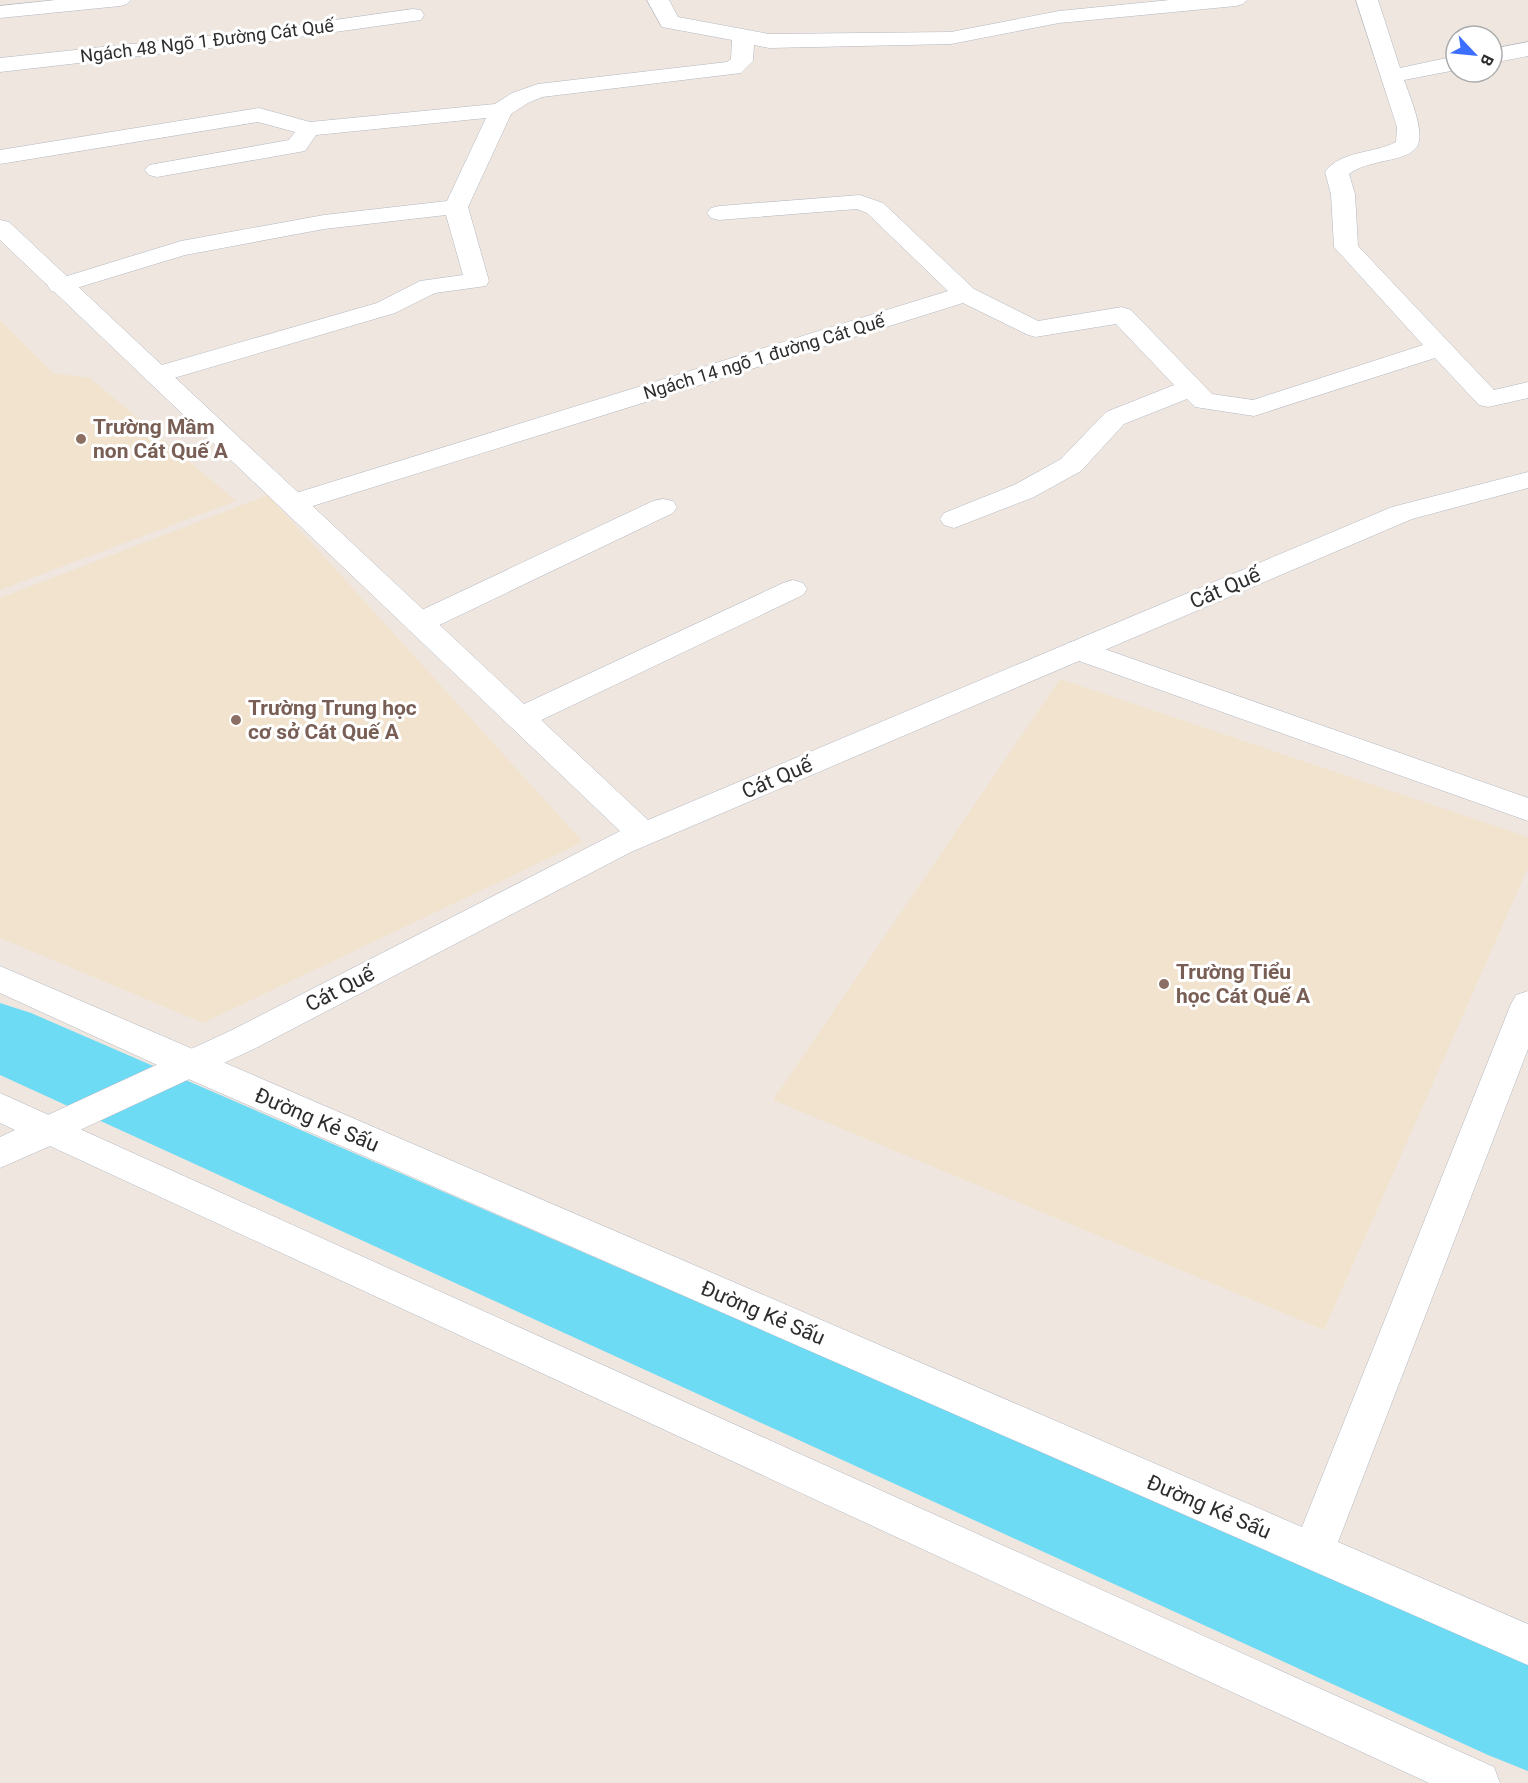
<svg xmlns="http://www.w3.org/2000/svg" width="1528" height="1783" font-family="Roboto,sans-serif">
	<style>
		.education { fill: #f1e3ce }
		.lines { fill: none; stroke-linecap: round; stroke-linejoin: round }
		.river { fill: #6edbf5; fill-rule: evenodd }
		.minor-casing { stroke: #b3b7c1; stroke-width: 1 }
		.tertiary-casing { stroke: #b3b7c1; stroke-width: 1 }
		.minor { fill: #fff; fill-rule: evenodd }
		.tertiary { fill: #fff; fill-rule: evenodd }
		.education-dot { fill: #8d6e63; stroke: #fff; stroke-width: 2 }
		.labels { text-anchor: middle; stroke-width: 6; stroke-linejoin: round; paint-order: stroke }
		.far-street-label { font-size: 18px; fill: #2d2d2d; stroke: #fff }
		.education-label { font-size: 21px; font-weight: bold; fill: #785e54; stroke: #fff; text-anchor: start }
		.street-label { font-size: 21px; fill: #2d2d2d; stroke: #fff }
	</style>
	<rect width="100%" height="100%" fill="#efe7df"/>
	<!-- education -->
	<g class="education">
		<polygon points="0,320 53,373 90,378 236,501 0,590"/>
		<polygon points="268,495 583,842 203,1023 0,938 0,598"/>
		<polygon points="1060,679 1528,837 1528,868 1324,1330 773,1100"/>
	</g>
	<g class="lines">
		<!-- river -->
		<polygon class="river" points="0,1003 31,1013 1528,1662 1528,1771 1488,1755 0,1075"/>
		<defs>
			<g id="minor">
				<polygon points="56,0 131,0 127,4 120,6 0,18 0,6"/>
				<polygon points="647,0 669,0 678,17 769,34 951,32 1059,11 1170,0 1247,0 1243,4 1236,6 1059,23 951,44 769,48 754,45 753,61 741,73 542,97 528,103 511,114 468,207 489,281 486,286 435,293 395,313 157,383 148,381 144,375 148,369 377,303 420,281 463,275 446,215 324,229 185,255 60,293 51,291 48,286 51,281 181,241 324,215 447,201 486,118 316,135 305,151 157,177 149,175 145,170 149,165 289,140 295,132 258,122 0,164 0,150 259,108 310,122 495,104 512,93 538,84 727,62 731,59 732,40 662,27"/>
				<path d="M1356 0H1378L1400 68 1456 56V70L1404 80C1409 95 1429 139 1414 150 1406 157 1394 159 1384 161 1372 164 1360 166 1349 174L1355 194 1358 246 1494 390 1528 382V398L1488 407 1479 405 1435 358 1254 416 1195 407 1187 399 1124 424 1081 471 1034 497 954 528 944 525 940 519 944 513 1014 485 1061 459 1106 412 1174 385 1116 324 1035 337 1026 334 963 303 303 509 293 511 283 509 279 503 283 497 948 291 867 213 857 209 719 220 711 218 707 213 711 208 719 206 860 195 883 203 974 289 1038 321 1122 307 1131 310 1212 394 1253 400 1423 345 1334 247 1331 194 1325 172C1341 150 1374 154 1396 142L1397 127Z"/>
				<polygon points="413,9 421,10 424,15 421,20 263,42 0,72 0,58 263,30"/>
				<polygon points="1528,42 1528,56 1492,63 1492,49"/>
				<polygon points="663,499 673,501 677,507 673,513 429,630 419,632 409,630 404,623 409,616 653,501"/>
				<polygon points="793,580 803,583 807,589 803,595 531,725 520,728 509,725 505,718 509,711 783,583"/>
				<polygon points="1079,640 1528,798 1528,821 1068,657 1064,650 1068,643"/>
				<polygon points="0,966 1302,1527 1511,1004 1516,995 1528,991 1528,1049 1338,1542 1528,1624 1528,1665 177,1074 0,993"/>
				<polygon points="0,1093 1494,1767 1500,1783 1429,1783 50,1146 0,1168 0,1137 15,1130 0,1123"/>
			</g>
			<polygon id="tertiary" points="0,220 9,222 648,820 1392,507 1528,472 1528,488 1412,519 631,852 256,1048 50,1144 37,1140 32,1130 37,1120 232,1030 620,831 0,240"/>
		</defs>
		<!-- minor casing -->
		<use href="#minor" class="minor-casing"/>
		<!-- tertiary casing -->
		<use href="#tertiary" class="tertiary-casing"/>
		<!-- minor -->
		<use href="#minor" class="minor"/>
		<!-- tertiary -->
		<use href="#tertiary" class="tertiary"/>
	</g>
	<!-- markers -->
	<g class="education-dot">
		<circle cx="81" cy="439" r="6"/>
		<circle cx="236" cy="720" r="6"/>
		<circle cx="1164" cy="984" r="6"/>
	</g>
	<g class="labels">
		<!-- far-street labels -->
		<g class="far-street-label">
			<text transform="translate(207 41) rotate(-7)" y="6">Ngách 48 Ngõ 1 Đường Cát Quế</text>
			<text transform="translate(764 357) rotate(-17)" y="6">Ngách 14 ngõ 1 đường Cát Quế</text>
		</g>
		<!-- education labels -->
		<g class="education-label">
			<text x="93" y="434">Trường Mầm<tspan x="93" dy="24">non Cát Quế A</tspan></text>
			<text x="248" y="715">Trường Trung học<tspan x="248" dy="24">cơ sở Cát Quế A</tspan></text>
			<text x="1176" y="979">Trường Tiểu<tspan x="1176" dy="24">học Cát Quế A</tspan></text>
		</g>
		<!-- street labels -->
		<g class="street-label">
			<text transform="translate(1225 588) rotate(-23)" y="7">Cát Quế</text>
			<text transform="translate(777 778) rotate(-23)" y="7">Cát Quế</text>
			<text transform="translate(340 989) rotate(-27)" y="7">Cát Quế</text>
			<text transform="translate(317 1120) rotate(23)" y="7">Đường Kẻ Sấu</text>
			<text transform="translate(763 1313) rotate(23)" y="7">Đường Kẻ Sấu</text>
			<text transform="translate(1209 1507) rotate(23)" y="7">Đường Kẻ Sấu</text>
		</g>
	</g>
	<!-- north arrow -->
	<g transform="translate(1474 54) rotate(116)"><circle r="28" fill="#ffffff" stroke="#ababab" stroke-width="1.5"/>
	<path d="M0-4.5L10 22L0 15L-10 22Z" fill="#3c6eff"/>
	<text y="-9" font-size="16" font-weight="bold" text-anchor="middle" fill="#2d2d2d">B</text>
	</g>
</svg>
